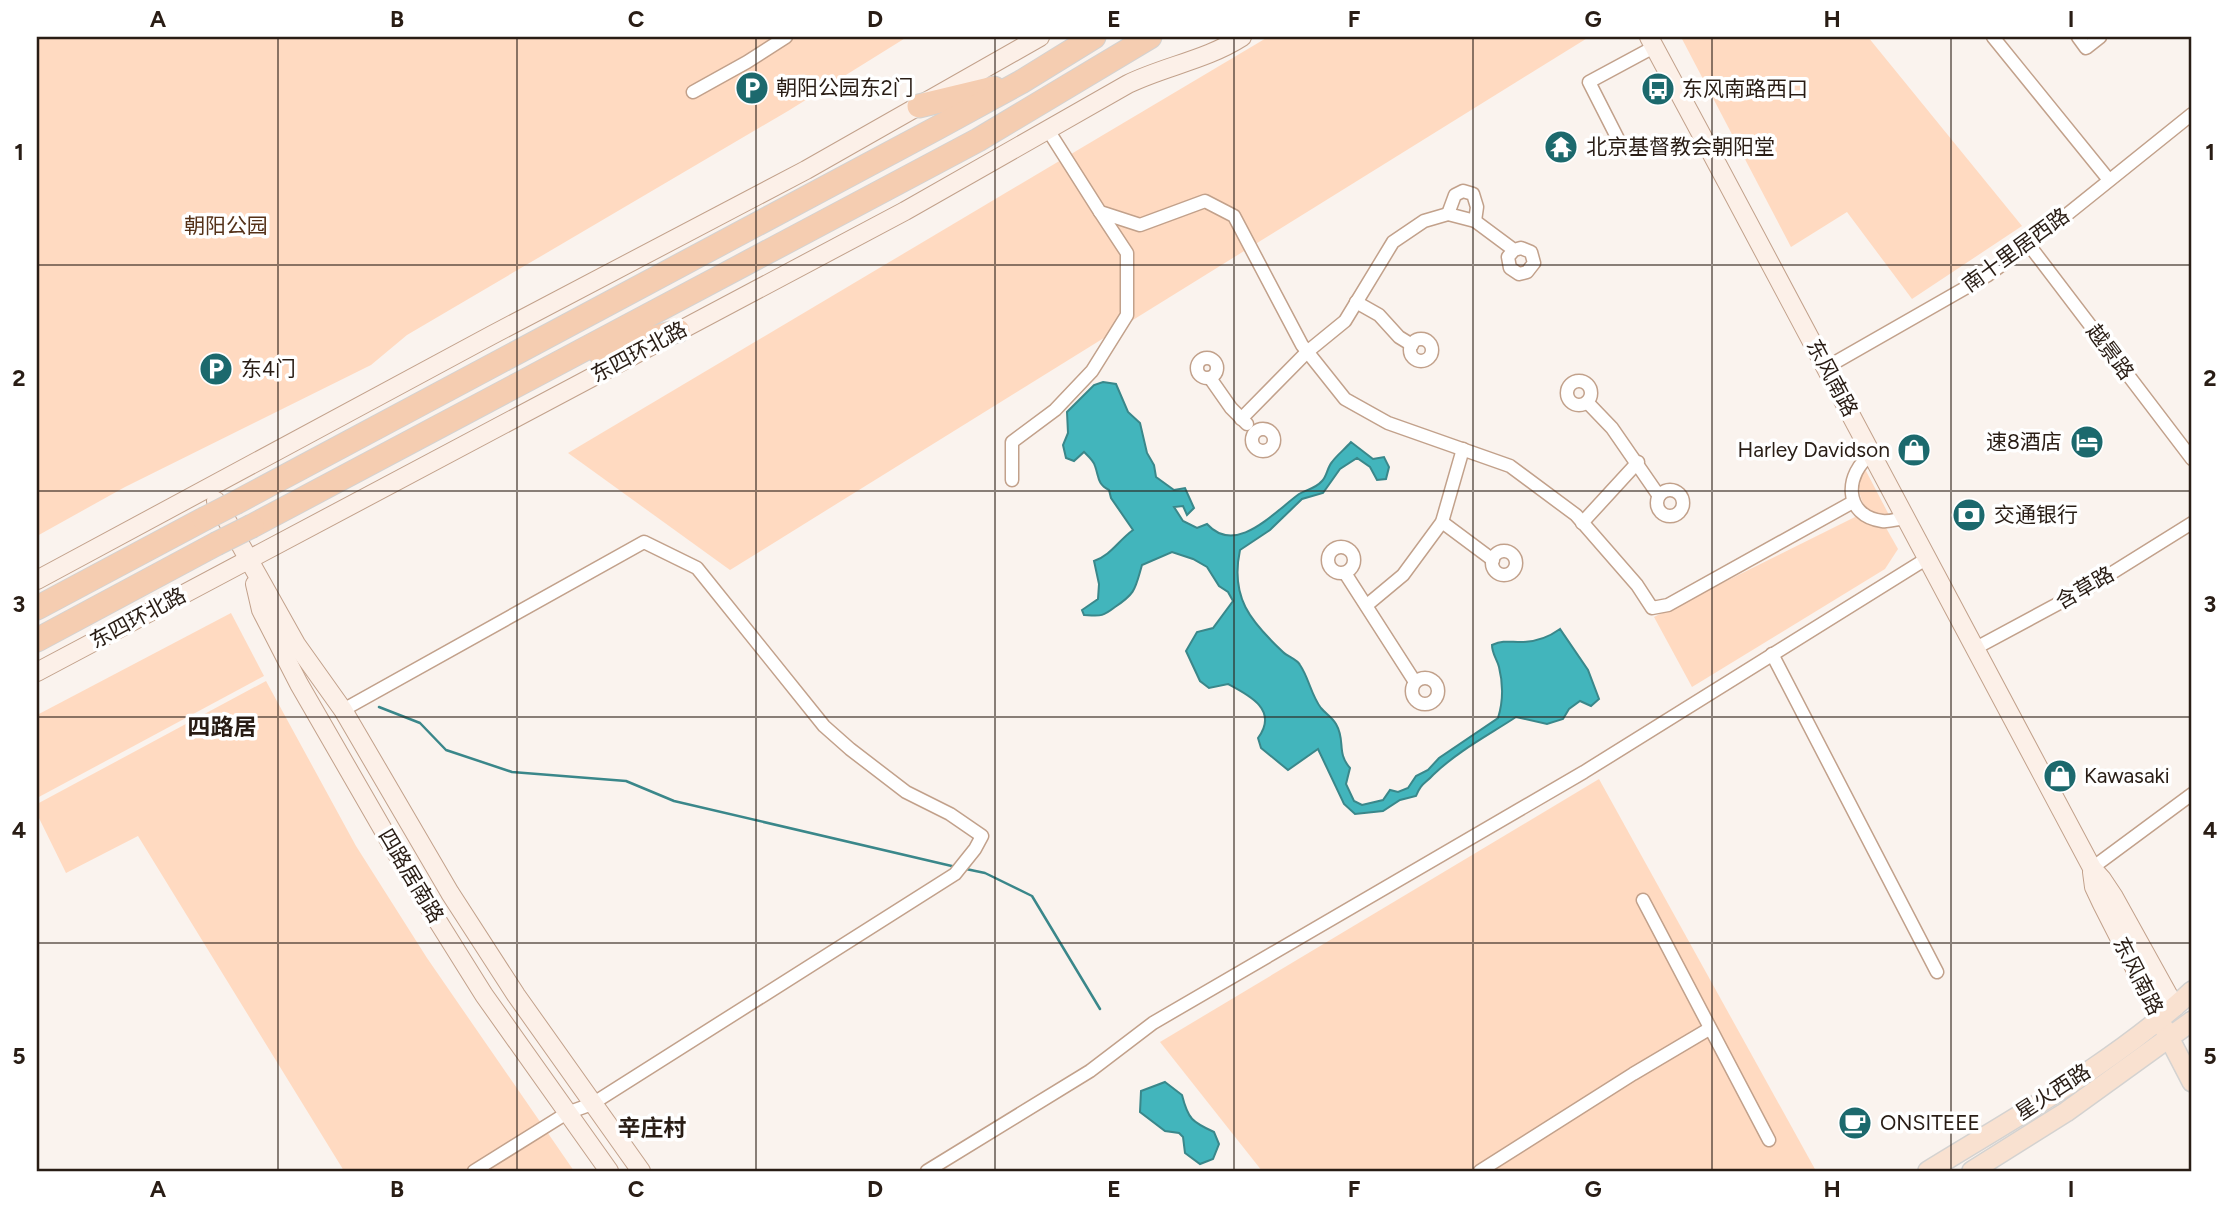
<svg xmlns="http://www.w3.org/2000/svg" width="2229" height="1208" font-family="Figtree,'Noto Sans SC',sans-serif">
	<style>
		.green { fill: #ffdac1 }
		.water { fill: #42b5bc; stroke: #3a878a; stroke-width: 2 }
		.lines { fill: none; stroke-linecap: round; stroke-linejoin: round }
		.stream { stroke: #3a878a; stroke-width: 2.5 }
		.street-casing { stroke: #c2a18b; stroke-width: 15 }
		.secondary-casing { stroke: #c2a18b; stroke-width: 20 }
		.primary-casing { stroke: #d4d2d0; stroke-width: 22 }
		.highway-casing { stroke: #d4d2d0; stroke-width: 25 }
		.street { stroke: #fff; stroke-width: 12 }
		.secondary { stroke: #fcf0e8; stroke-width: 18 }
		.primary { stroke: #f9e1d0; stroke-width: 19 }
		.highway { stroke: #f5cdb1; stroke-width: 23 }
		.highway-bridge-casing { stroke: #d4d2d0; stroke-width: 25; stroke-linecap: butt }
		.highway-bridge { stroke: #f5cdb1; stroke-width: 23 }
		.grid { fill: none; stroke: #291d15; stroke-width: 2; stroke-opacity: 0.55 }
		.labels { text-anchor: middle; stroke-width: 7; stroke-linejoin: round; paint-order: stroke }
		.poi-label { font-size: 21px; fill: #291d15; stroke: #fff; text-anchor: start }
		.park-label { font-size: 21px; fill: #543118; stroke: #fff }
		.street-label { font-size: 21px; fill: #291d15; stroke: #fff }
		.neighbourhood-label { font-size: 23px; font-weight: bold; fill: #291d15; stroke: #fff }
		.neatline { fill: none; stroke: #291d15; stroke-width: 2.5 }
		.grid-label { font-size: 23px; text-anchor: middle; font-weight: bold; fill: #291d15 }
	</style>
	<rect width="100%" height="100%" fill="#faf3ee"/>
	<!-- green -->
	<g class="green">
		<polygon points="37,37 907,37 788,111 407,335 371,365 125,487 37,536"/>
		<polygon points="1268,37 1589,37 730,570 568,453"/>
		<polygon points="1681,37 1868,37 2022,226 1912,299 1847,212 1791,247"/>
		<path d="M1865 469 1889 515C1862 519 1852 488 1865 469Z"/>
		<polygon points="1857,516 1885,526 1898,549 1885,569 1692,687 1654,617"/>
		<polygon points="231,613 264,676 37,798 37,715"/>
		<polygon points="266,681 356,846 427,958 574,1171 344,1171 138,836 66,873 37,814 37,804"/>
		<polygon points="1599,779 1816,1171 1262,1171 1160,1042"/>
	</g>
	<!-- water -->
	<g class="water">
		<path d="M1103 382 1116 384 1128 412 1140 423 1147 453 1154 465 1156 477 1174 490 1185 488 1194 508 1187 515 1183 506 1174 507 1183 521 1197 528 1207 524C1236 556 1273 513 1299 494 1307 489 1315 489 1322 481 1327 476 1327 468 1332 462 1337 455 1345 449 1351 442L1373 459 1384 457 1389 467 1386 479 1377 480 1370 467 1357 458 1340 469 1323 493 1302 499 1270 530 1240 550C1230 597 1250 621 1283 652 1288 657 1297 659 1300 665 1309 678 1311 695 1321 708 1326 714 1332 717 1336 724 1346 741 1336 752 1350 768L1346 784 1354 801 1362 805 1383 800 1390 790 1398 792 1408 788 1416 776 1428 770 1439 758 1498 718C1503 702 1503 683 1499 667 1497 659 1492 654 1492 645 1504 640 1509 642 1521 642 1535 642 1549 637 1560 629L1588 670 1599 699 1591 706 1580 701 1569 709 1563 719 1547 724 1516 717C1487 736 1458 751 1433 775 1425 784 1421 783 1416 796L1400 800 1383 811 1355 814 1344 804 1318 749 1288 770 1261 748 1258 738C1279 710 1249 695 1228 684L1209 688 1200 681 1186 651 1197 632 1213 628 1233 601 1228 592 1219 586 1207 567 1193 559 1172 552 1142 565C1135 589 1136 593 1115 607 1102 617 1101 616 1084 615L1082 610 1098 599 1099 584 1094 561C1111 555 1118 541 1133 530L1111 498 1109 490C1097 484 1099 477 1095 466 1094 461 1088 456 1084 452L1074 461 1066 458 1063 445 1068 433 1067 412 1094 385Z"/>
		<path d="M1165 1082 1182 1095C1188 1119 1192 1122 1214 1132L1219 1144 1213 1159 1200 1164 1185 1153 1183 1137 1179 1133 1165 1131 1140 1112 1141 1091Z"/>
	</g>
	<g class="lines">
		<!-- stream -->
		<g class="stream">
			<polyline points="379,707 420,723 446,750 512,772 626,781 674,801 956,867"/>
			<polyline points="966,869 985,873 1032,896 1100,1009"/>
		</g>
		<defs>
			<g id="street">
				<polyline points="1993,37 2109,180"/>
				<polyline points="2078,37 2086,48 2100,37"/>
				<polyline points="693,92 747,62 786,37"/>
				<polyline points="1048,130 1100,212 1140,225 1205,201 1234,216 1302,345 1345,399 1388,423 1510,466 1576,515 1637,585 1652,608 1668,605 1853,502"/>
				<polyline points="1620,143 1589,82 1654,47"/>
				<polyline points="1448,214 1455,195 1463,191 1473,194 1477,207 1475,221"/>
				<polyline points="2029,245 2192,459"/>
				<polyline points="1356,302 1379,315 1399,337 1412,345"/>
				<circle cx="1421" cy="350" r="11"/>
				<circle cx="1207" cy="368" r="10"/>
				<polyline points="1827,367 1988,275 2029,245 2192,114"/>
				<polyline points="1210,378 1231,408 1247,424"/>
				<circle cx="1579" cy="393" r="12"/>
				<polyline points="1587,402 1612,428 1659,496"/>
				<polyline points="1241,419 1307,352 1345,321 1393,242 1424,221 1448,214 1475,221 1514,250 1521,248 1531,252 1534,263 1527,272 1519,274 1510,268 1508,257 1514,250"/>
				<circle cx="1263" cy="440" r="11"/>
				<path d="M1872 454C1844 473 1843 516 1882 521 1890 522 1897 519 1905 518"/>
				<polyline points="1012,480 1012,442 1055,410 1092,371 1127,315 1127,253 1100,212"/>
				<circle cx="1670" cy="503" r="13"/>
				<polyline points="1442,522 1493,560"/>
				<polyline points="1582,523 1638,462"/>
				<circle cx="1341" cy="560" r="13"/>
				<circle cx="1504" cy="563" r="12"/>
				<polyline points="1345,573 1415,682"/>
				<polyline points="1367,605 1403,575 1442,522 1463,449"/>
				<polyline points="1974,649 2091,586 2192,523"/>
				<polyline points="1772,654 1937,972"/>
				<circle cx="1425" cy="691" r="13"/>
				<polyline points="343,710 644,542 697,568 824,726 850,749 906,792 950,814 982,836 975,849 955,874 592,1104 567,1113 474,1171"/>
				<polyline points="2092,868 2192,794"/>
				<polyline points="1643,900 1769,1140"/>
				<polyline points="927,1171 1090,1071 1153,1023 1584,772 1926,559"/>
				<polyline points="1480,1171 1633,1074 1709,1029"/>
			</g>
			<g id="secondary">
				<path d="M1649 37C1798 313 1943 591 2092 868L2102 879 2114 897 2175 1007"/>
				<polyline points="216,501 296,644 343,710 450,893 516,995 641,1171"/>
				<polyline points="37,580 492,335 806,170 1040,37"/>
				<polyline points="255,584 261,610 299,684 412,880 484,995 609,1171"/>
				<path d="M37 672 905 211 1128 84C1165 66 1206 60 1242 37"/>
				<polyline points="2092,872 2094,887 2102,904 2160,1018"/>
			</g>
			<g id="primary">
				<polyline points="2164,1028 2192,1082"/>
				<path d="M1928 1171C2017 1116 2116 1062 2192 991"/>
				<polyline points="1972,1171 2066,1112 2192,1021"/>
			</g>
			<g id="highway">
				<polyline points="919,106 994,88"/>
				<polyline points="599,352 678,331"/>
				<polyline points="237,502 937,128 1021,82 1094,37"/>
				<polyline points="252,526 978,140 1150,37"/>
				<polyline points="37,608 204,519"/>
				<polyline points="37,640 216,544"/>
			</g>
		</defs>
		<!-- street casing -->
		<use href="#street" class="street-casing"/>
		<!-- secondary casing -->
		<use href="#secondary" class="secondary-casing"/>
		<!-- primary casing -->
		<use href="#primary" class="primary-casing"/>
		<!-- highway casing -->
		<use href="#highway" class="highway-casing"/>
		<!-- street -->
		<use href="#street" class="street"/>
		<!-- secondary -->
		<use href="#secondary" class="secondary"/>
		<!-- primary -->
		<use href="#primary" class="primary"/>
		<!-- highway -->
		<use href="#highway" class="highway"/>
		<defs>
			<g id="highway-bridge">
				<polyline points="204,519 237,502"/>
				<polyline points="216,544 252,526"/>
			</g>
		</defs>
		<!-- highway-bridge casing -->
		<use href="#highway-bridge" class="highway-bridge-casing"/>
		<!-- highway-bridge -->
		<use href="#highway-bridge" class="highway-bridge"/>
	</g>
	<!-- grid -->
	<path class="grid" d="M278 37V1171M517 37V1171M756 37V1171M995 37V1171M1234 37V1171M1473 37V1171M1712 37V1171M1951 37V1171M37 265H2192M37 491H2192M37 717H2192M37 943H2192"/>
	<!-- icons -->
	<defs>
		<symbol id="parking-disc" viewBox="-11 -11 22 22"><circle r="9.5" fill="#1c696d" stroke="#fff"/><path d="M-3.5-5.5H1a3.5 3.5 0 0 1 0 7H-1V5.5H-3.5ZM-1-3.4V-.6H.8a1.4 1.4 0 0 0 0-2.8Z" fill="#fff"/></symbol>
		<symbol id="bus-disc" viewBox="-11 -11 22 22"><circle r="9.5" fill="#1c696d" stroke="#fff"/><path d="M-5-6H5V4H4V6H2V4H-2V6H-4V4H-5ZM-3.5-4V0h7V-4ZM-3.5 1.2v1.5H-2V1.2ZM2 1.2v1.5H3.5V1.2Z" fill="#fff"/></symbol>
		<symbol id="temple-disc" viewBox="-11 -11 22 22"><circle r="9.5" fill="#1c696d" stroke="#fff"/><path d="M0-6L5-2H3V0L6.5 2.5H4V6H1.5V3h-3V6H-4V2.5H-6.5L-3 0V-2H-5Z" fill="#fff"/></symbol>
		<symbol id="hotel-disc" viewBox="-11 -11 22 22"><circle r="9.5" fill="#1c696d" stroke="#fff"/><path d="M-6-4.5h1.5V1H6V5H4.5V3h-9V5H-6ZM-4 0a1.8 1.8 0 1 1 3.6 0ZM.5 0V-2.5h3Q6-2.5 6 0Z" fill="#fff"/></symbol>
		<symbol id="shop-disc" viewBox="-11 -11 22 22"><circle r="9.5" fill="#1c696d" stroke="#fff"/><path d="M-5-2.5h2.3a2.7 3.5 0 0 1 5.4 0H5L5.5 6h-11ZM-1.5-2.5h3a1.5 2.3 0 0 0-3 0Z" fill="#fff"/></symbol>
		<symbol id="bank-disc" viewBox="-11 -11 22 22"><circle r="9.5" fill="#1c696d" stroke="#fff"/><path d="M-6-4H6V4H-6ZM0-2.3a2.3 2.3 0 1 0 0 4.6a2.3 2.3 0 1 0 0-4.6Z" fill="#fff"/></symbol>
		<symbol id="cafe-disc" viewBox="-11 -11 22 22"><circle r="9.5" fill="#1c696d" stroke="#fff"/><path d="M-5.5-4.5H6V0H3Q3 3.5 0 3.5H-2.5Q-5.5 3.5-5.5 0ZM3-3.2v2h1.7v-2ZM-6 4.5H4V6H-6Z" fill="#fff"/></symbol>
	</defs>
	<g fill-rule="evenodd">
		<use href="#parking-disc" x="733" y="69" width="38" height="38"/>
		<use href="#bus-disc" x="1639" y="70" width="38" height="38"/>
		<use href="#temple-disc" x="1542" y="128" width="38" height="38"/>
		<use href="#parking-disc" x="197" y="350" width="38" height="38"/>
		<use href="#hotel-disc" x="2068" y="423" width="38" height="38"/>
		<use href="#shop-disc" x="1895" y="431" width="38" height="38"/>
		<use href="#bank-disc" x="1950" y="496" width="38" height="38"/>
		<use href="#shop-disc" x="2041" y="757" width="38" height="38"/>
		<use href="#cafe-disc" x="1836" y="1104" width="38" height="38"/>
	</g>
	<g class="labels">
		<!-- poi labels -->
		<g class="poi-label">
			<text x="776" y="95">朝阳公园东2门</text>
			<text x="1682" y="96">东风南路西口</text>
			<text x="1586" y="154">北京基督教会朝阳堂</text>
			<text x="241" y="376">东4门</text>
			<text x="2062" y="449" text-anchor="end">速8酒店</text>
			<text x="1890" y="457" text-anchor="end">Harley Davidson</text>
			<text x="1994" y="522">交通银行</text>
			<text x="2084" y="783">Kawasaki</text>
			<text x="1880" y="1130">ONSITEEE</text>
		</g>
		<!-- park labels -->
		<g class="park-label">
			<text x="226" y="233">朝阳公园</text>
		</g>
		<!-- street labels -->
		<g class="street-label">
			<text transform="translate(2016 250) rotate(-36)" y="7">南十里居西路</text>
			<text transform="translate(639 352) rotate(-28)" y="7">东四环北路</text>
			<text transform="translate(2110 352) rotate(53)" y="7">越景路</text>
			<text transform="translate(1832 378) rotate(62)" y="7">东风南路</text>
			<text transform="translate(2085 588) rotate(-30)" y="7">含草路</text>
			<text transform="translate(138 618) rotate(-28)" y="7">东四环北路</text>
			<text transform="translate(411 876) rotate(59)" y="7">四路居南路</text>
			<text transform="translate(2138 976) rotate(63)" y="7">东风南路</text>
			<text transform="translate(2053 1092) rotate(-33)" y="7">星火西路</text>
		</g>
		<!-- neighbourhood labels -->
		<g class="neighbourhood-label">
			<text x="222" y="735">四路居</text>
			<text x="652" y="1136">辛庄村</text>
		</g>
	</g>
	<!-- border -->
	<rect width="2229" height="1208" fill="none" stroke="#ffffff" stroke-width="77"/>
	<rect x="38" y="38" width="2152" height="1132" class="neatline"/>
	<g class="grid-label">
		<text x="158" y="27">A</text>
		<text x="397" y="27">B</text>
		<text x="636" y="27">C</text>
		<text x="875" y="27">D</text>
		<text x="1114" y="27">E</text>
		<text x="1354" y="27">F</text>
		<text x="1593" y="27">G</text>
		<text x="1832" y="27">H</text>
		<text x="2071" y="27">I</text>
		<text x="19" y="160">1</text>
		<text x="2210" y="160">1</text>
		<text x="19" y="386">2</text>
		<text x="2210" y="386">2</text>
		<text x="19" y="612">3</text>
		<text x="2210" y="612">3</text>
		<text x="19" y="838">4</text>
		<text x="2210" y="838">4</text>
		<text x="19" y="1064">5</text>
		<text x="2210" y="1064">5</text>
		<text x="158" y="1197">A</text>
		<text x="397" y="1197">B</text>
		<text x="636" y="1197">C</text>
		<text x="875" y="1197">D</text>
		<text x="1114" y="1197">E</text>
		<text x="1354" y="1197">F</text>
		<text x="1593" y="1197">G</text>
		<text x="1832" y="1197">H</text>
		<text x="2071" y="1197">I</text>
	</g>
</svg>
